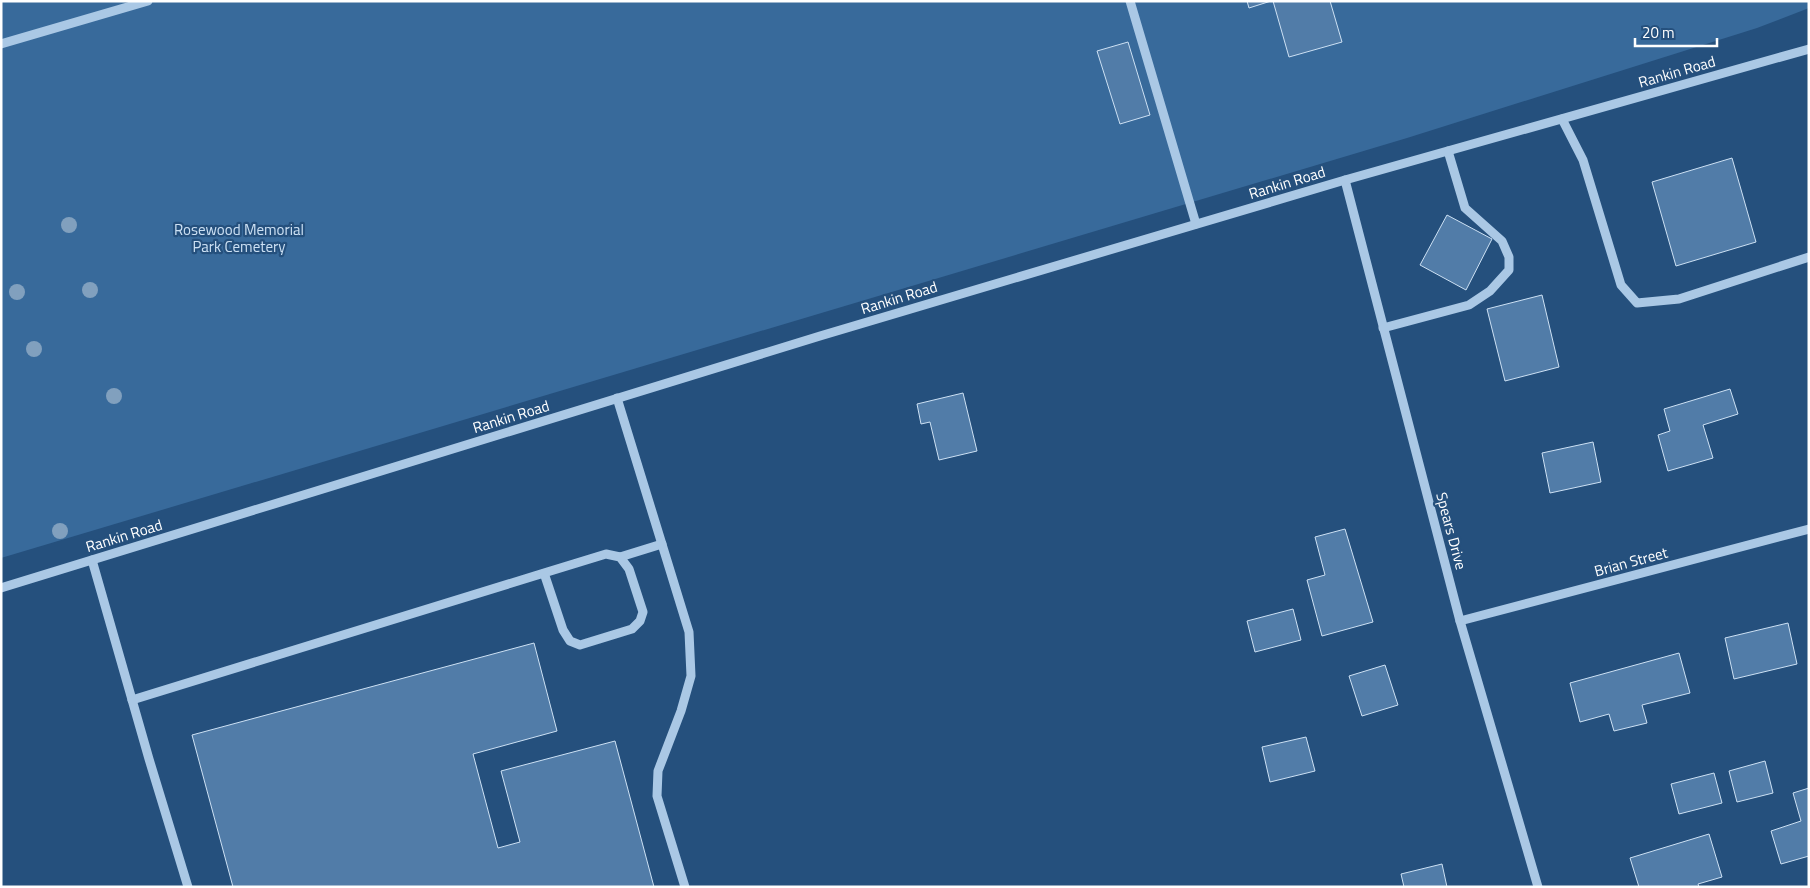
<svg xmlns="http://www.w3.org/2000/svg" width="1810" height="888" font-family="'Titillium Web',sans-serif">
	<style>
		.green { fill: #386a9b }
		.building { fill: #517ca8; stroke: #cde1f4 }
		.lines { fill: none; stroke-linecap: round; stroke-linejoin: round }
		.minor { stroke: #aac8e5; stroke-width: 9 }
		.tree { fill: #81a0be }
		.labels { text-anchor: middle; stroke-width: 4.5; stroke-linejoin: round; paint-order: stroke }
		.street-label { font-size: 15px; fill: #fff; stroke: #25507d }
		.park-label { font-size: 15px; fill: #cde1f4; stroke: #25507d }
	</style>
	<rect width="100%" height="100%" fill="#25507d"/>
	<!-- green -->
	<polygon class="green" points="1,1 1809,1 1809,8 1757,28 1407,138 1,558"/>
	<!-- building -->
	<g class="building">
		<polygon points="1247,1 1271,1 1249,8"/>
		<polygon points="1273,1 1330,1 1342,42 1289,57"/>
		<polygon points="1128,42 1150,115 1120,124 1097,51"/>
		<polygon points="1732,158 1756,242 1676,266 1652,182"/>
		<polygon points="1447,215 1492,239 1466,290 1420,265"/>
		<polygon points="1542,295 1559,367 1505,381 1487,309"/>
		<polygon points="1730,389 1738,414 1703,425 1713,458 1668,471 1658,435 1670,431 1664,409"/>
		<polygon points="963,393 977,451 939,460 930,422 921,424 917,404"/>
		<polygon points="1593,442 1601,482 1550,493 1542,453"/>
		<polygon points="1345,529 1373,622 1322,636 1307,580 1325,575 1315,537"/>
		<polygon points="1293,609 1301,640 1255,652 1247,621"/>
		<polygon points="1788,623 1797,664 1734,679 1725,638"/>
		<polygon points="534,643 557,731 473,754 498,848 520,842 501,771 615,741 654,887 233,887 192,735"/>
		<polygon points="1679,653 1690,693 1642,705 1647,723 1614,731 1609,714 1580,722 1570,683"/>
		<polygon points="1385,665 1398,705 1362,716 1349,676"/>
		<polygon points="1306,737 1315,771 1270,782 1262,747"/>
		<polygon points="1765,761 1773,793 1737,802 1729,771"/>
		<polygon points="1714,773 1722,803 1679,814 1671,784"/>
		<polygon points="1809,788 1809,856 1781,864 1771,831 1801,821 1793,793"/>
		<polygon points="1709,834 1722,877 1698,884 1699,887 1639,887 1630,858"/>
		<polygon points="1442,864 1447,887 1404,887 1401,874"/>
	</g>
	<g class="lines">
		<!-- minor -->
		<g class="minor">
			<polyline points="1130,1 1196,224"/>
			<polyline points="1,44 148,1"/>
			<polyline points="1562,119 1583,160 1621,285 1637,303 1679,299 1809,257"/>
			<polyline points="1345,180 1460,621 1538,887"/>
			<polyline points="1383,328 1469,305 1490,291 1509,270 1509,257 1502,241 1465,208 1448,151"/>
			<polyline points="617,398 689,632 691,676 681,711 658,771 657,796 685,887"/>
			<polyline points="620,557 662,544"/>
			<polyline points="92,560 149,759 188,887"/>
			<polyline points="1,588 820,336 1345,180 1809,49"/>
			<polyline points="1460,621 1809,529"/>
			<polyline points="132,700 544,573 606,554 620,557 629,569 643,612 640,621 632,629 580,645 570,641 563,630 544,573"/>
		</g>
	</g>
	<!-- trees -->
	<g class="tree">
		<circle cx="69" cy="225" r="8"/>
		<circle cx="90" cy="290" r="8"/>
		<circle cx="17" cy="292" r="8"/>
		<circle cx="34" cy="349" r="8"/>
		<circle cx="114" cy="396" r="8"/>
		<circle cx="60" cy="531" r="8"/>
	</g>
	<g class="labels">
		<!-- street labels -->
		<g class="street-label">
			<text transform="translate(1677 72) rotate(-16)" y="5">Rankin Road</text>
			<text transform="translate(1287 183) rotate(-17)" y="5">Rankin Road</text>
			<text transform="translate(899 298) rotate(-17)" y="5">Rankin Road</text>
			<text transform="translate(511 417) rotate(-17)" y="5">Rankin Road</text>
			<text transform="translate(1451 531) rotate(75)" y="5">Spears Drive</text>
			<text transform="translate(124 536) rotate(-17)" y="5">Rankin Road</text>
			<text transform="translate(1631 562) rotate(-15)" y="5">Brian Street</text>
		</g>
		<!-- park labels -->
		<g class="park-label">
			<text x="239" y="235">Rosewood Memorial<tspan x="239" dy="17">Park Cemetery</tspan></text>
		</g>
	</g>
	<!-- border -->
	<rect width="1810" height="888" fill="none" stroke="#ffffff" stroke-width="5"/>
	<!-- scale -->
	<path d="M1635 38v8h82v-8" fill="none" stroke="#ffffff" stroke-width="2.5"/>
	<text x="1642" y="38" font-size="15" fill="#ffffff" stroke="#25507d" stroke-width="4" paint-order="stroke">20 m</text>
</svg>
